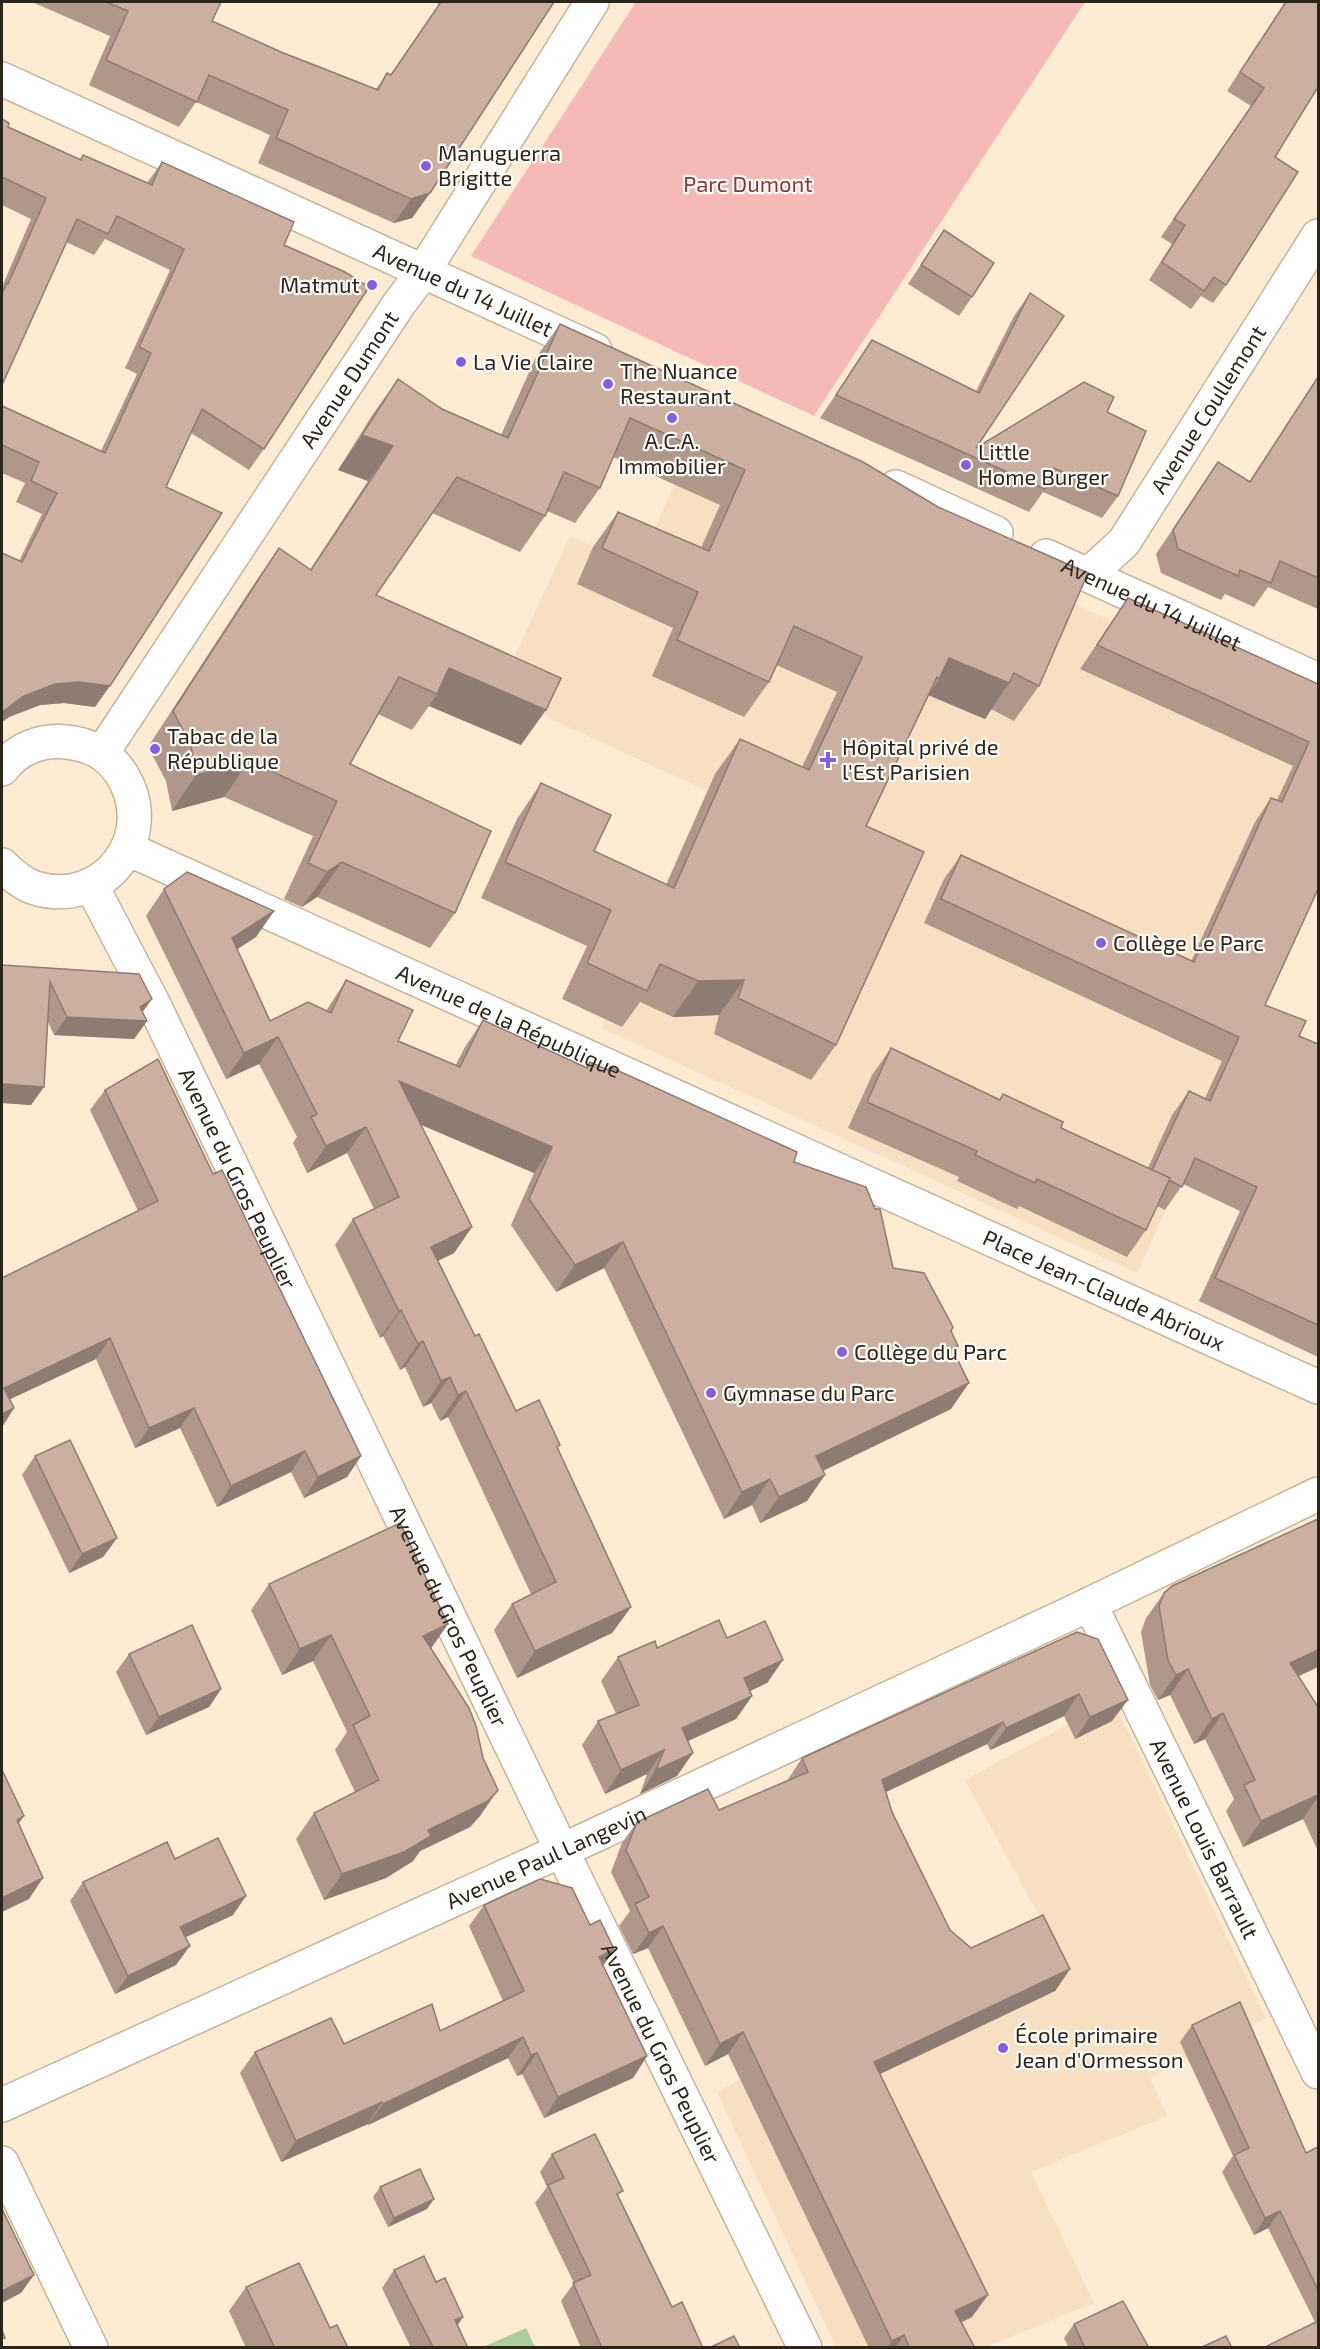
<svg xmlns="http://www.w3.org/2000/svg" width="1320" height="2349" font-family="'Exo 2',sans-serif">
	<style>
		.built { fill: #f6e0c1 }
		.green { fill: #f5bab8 }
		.water { fill: #adce9a }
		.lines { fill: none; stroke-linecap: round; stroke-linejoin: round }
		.street-casing { stroke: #c4b49c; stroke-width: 36 }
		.street { stroke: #fff; stroke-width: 33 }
		.wall { fill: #af978a }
		.shaded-wall { fill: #8e7b71 }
		.building { fill: #cbb0a1; stroke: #8e7b71; stroke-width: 1.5 }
		.poi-dot { fill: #865ed9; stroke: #fffbf6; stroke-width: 2 }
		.labels { text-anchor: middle; stroke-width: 4.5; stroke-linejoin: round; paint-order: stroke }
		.poi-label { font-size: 22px; fill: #2c251c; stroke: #fffbf6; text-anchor: start }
		.park-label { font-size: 22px; fill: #853639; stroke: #fffbf6 }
		.street-label { font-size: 22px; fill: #2c251c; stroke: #fffbf6 }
	</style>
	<rect width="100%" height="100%" fill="#fdecd3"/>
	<!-- built -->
	<g class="built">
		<polygon points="699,433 1318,715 1318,875 1137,1273 601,1028 707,791 497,694 570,536 637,565"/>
		<polygon points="1113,1700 1266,2018 1150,2078 1167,2116 1031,2172 1094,2303 986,2347 836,2347 717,2092 1039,1916 965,1780"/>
	</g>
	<!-- green -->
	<polygon class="green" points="636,2 1085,2 814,416 471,256"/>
	<!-- water -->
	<polygon class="water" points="526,2328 535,2347 483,2347"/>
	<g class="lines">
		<defs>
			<g id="street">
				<path id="s1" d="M2 79 595 350"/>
				<polyline points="896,487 996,533"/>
				<path id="s2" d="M1046 556 1318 680"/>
				<path id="s3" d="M1088 575 1124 542 1318 236"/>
				<path id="s4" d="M102 753 399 304 423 272 592 2"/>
				<path d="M2 769C17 749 41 739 66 742 89 744 110 755 122 775 160 836 104 909 35 888 22 884 11 874 2 865"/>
				<path id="s5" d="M128 849 1318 1387"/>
				<path id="s6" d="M91 885 153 1003 562 1851 805 2348"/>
				<path id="s7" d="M1090 1604 1318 2072"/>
				<path id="s8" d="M2 2105 589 1838 1069 1614 1318 1494"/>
				<polyline points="2,2163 91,2348"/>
			</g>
		</defs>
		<!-- street casing -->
		<use href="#street" class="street-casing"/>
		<!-- street -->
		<use href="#street" class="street"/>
	</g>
	<!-- wall -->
	<g class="wall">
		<polygon points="32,2 221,2 212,21 281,52 376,89 387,73 391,75 439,4 433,2 554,2 430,193 412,218 394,223 258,163 270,135 196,102 179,127 89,85 110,36"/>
		<polygon points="1285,2 1318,2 1275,157 1226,285 1213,303 1201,296 1191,309 1149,280 1172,244 1161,237 1251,106 1227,91"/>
		<polygon points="2,119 8,127 80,160 83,155 147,183 162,162 284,245 264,449 249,470 191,433 166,487 95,707 64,703 40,705 9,717 2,722 2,553 19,561 42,514 16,502 25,483 2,473 2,406 101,451 137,374 125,368 170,270 105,239 94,255 66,242 2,385 2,287 31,219 2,205"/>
		<polygon points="944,230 972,297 959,316 908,284"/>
		<polygon points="1030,293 976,448 1107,412 1118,496 1102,518 1043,492 1029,512 820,418 872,340 976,391 1014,316"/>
		<polygon points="560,324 1039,686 1014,721 991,709 985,719 929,695 866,826 836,1045 811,1080 714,1034 719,1015 673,1017 640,1002 622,1027 562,999 587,946 481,898 517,819 541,783 594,851 666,885 715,774 740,739 802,767 837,692 776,665 769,682 744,717 652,676 673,628 577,584 593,547 618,512 701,548 720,505 613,457 600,488 575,523 547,511 545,516 520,552 432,513 376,595 521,745 429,706 412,730 378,714 350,764 455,913 430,948 317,897 302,907 284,899 313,836 224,797 172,811 166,781 148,747 254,584 279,548 310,570 368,481 338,470 373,414 398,379 442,409 501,435 535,359"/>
		<polygon points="1318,376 1318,609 1268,587 1254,607 1225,594 1221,600 1161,573 1156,554 1218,462 1249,482"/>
		<polygon points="1128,598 1318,684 1265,1005 1299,1036 1318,1185 1318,1357 1199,1301 1240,1211 1183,1184 1165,1210 1157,1206 1146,1230 1127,1257 1019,1206 1017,1209 957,1181 959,1177 848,1128 872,1075 891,1048 999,1100 1003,1094 1061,1128 1148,1168 1172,1115 1189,1091 1205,1098 1222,1061 924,923 944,879 961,855 1191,961 1193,957 1255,822 1271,798 1277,800 1293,766 1080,669"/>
		<polygon points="164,889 274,911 256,937 237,949 270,1021 326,1011 346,980 398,1041 455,1066 465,1047 483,1020 586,1067 590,1062 607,1070 610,1067 794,1162 893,1268 951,1331 954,1351 951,1409 823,1470 807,1501 760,1523 752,1505 724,1519 604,1268 556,1292 511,1225 534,1173 421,1125 472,1227 454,1253 438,1261 475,1336 516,1411 558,1449 631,1607 612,1633 517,1678 494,1630 512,1604 531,1594 448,1417 440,1421 431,1403 423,1407 405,1367 400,1370 383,1336 380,1338 335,1245 353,1219 374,1209 347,1153 307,1173 293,1143 297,1137 259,1064 226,1079 146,916"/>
		<polygon points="2,965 152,999 142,1012 147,1021 134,1039 54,1035 48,1022 31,1105 2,1103"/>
		<polygon points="105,1090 213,1174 361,1456 347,1477 304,1498 291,1472 217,1507 180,1428 135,1448 96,1359 10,1399 14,1408 2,1427 2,1278 138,1211 90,1110"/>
		<polygon points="35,1456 117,1538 103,1557 69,1573 22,1475"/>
		<polygon points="1318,1519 1318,1667 1299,1676 1318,1707 1318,1851 1303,1819 1243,1847 1226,1811 1234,1799 1205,1739 1194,1744 1170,1695 1158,1700 1150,1685 1141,1632 1146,1618 1164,1593"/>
		<polygon points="269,1584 431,1648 480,1816 470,1827 420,1851 413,1861 386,1878 324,1900 296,1839 314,1813 355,1792 335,1750 347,1732 313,1661 282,1675 251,1610"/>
		<polygon points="1077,1632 1112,1721 1075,1739 1064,1716 990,1750 987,1744 886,1792 892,1812 950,1930 971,1948 1070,1969 1055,1991 880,2074 972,2317 962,2322 975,2348 869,2348 728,2054 705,2066 648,1948 633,1954 619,1926 630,1911 611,1872 622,1843 637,1822 719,1810 787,1781 802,1758"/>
		<polygon points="727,1638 783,1660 767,1683 750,1691 752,1696 736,1719 688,1741 677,1776 640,1794 647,1774 605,1794 582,1745 598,1721 616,1714 601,1681 618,1657 657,1648"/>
		<polygon points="129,1654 221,1689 209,1707 146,1735 116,1672"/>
		<polygon points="175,1859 233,1915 185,1937 176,1965 115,1994 70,1901 83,1882"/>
		<polygon points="484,1905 603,1966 647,2056 633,2078 544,2118 522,2074 517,2076 508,2058 368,2125 368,2124 281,2162 240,2073 255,2052 344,2044 440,2031 503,2001 469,1926"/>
		<polygon points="1192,2025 1306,2153 1318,2147 1318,2348 1265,2348 1267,2346 1315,2322 1268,2228 1254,2235 1222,2172 1233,2156 1180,2042"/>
		<polygon points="552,2154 619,2197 672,2307 703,2348 581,2348 561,2301 574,2283 535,2203 547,2187 540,2172"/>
		<polygon points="380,2187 427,2209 388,2227 373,2197"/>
		<polygon points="394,2270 458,2325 468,2348 411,2348 382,2288"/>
		<polygon points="246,2287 330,2328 348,2348 246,2348 229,2311"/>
		<polygon points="1074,2324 1149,2348 1069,2348 1064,2338"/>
	</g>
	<!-- shaded-wall -->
	<g class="shaded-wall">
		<polygon points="430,193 412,218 394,223 411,199"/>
		<polygon points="362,435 393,446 368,481 338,470"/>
		<polygon points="949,658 1009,683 985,719 928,695 939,679"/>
		<polygon points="449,668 546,710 521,745 429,706 437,694"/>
		<polygon points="79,682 110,686 95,707 64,703 40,705 9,717 2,722 2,712 24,696 55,684"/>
		<polygon points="249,761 224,797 172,811 196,775"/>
		<polygon points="342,862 317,897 302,907 327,872"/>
		<polygon points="274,911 256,937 213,965 232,938"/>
		<polygon points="744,980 719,1015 673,1017 698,981"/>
		<polygon points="152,999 139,1017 147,1021 134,1039 54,1035 67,1017 140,1007"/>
		<polygon points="278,1037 259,1064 226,1079 244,1053"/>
		<polygon points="399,1081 552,1147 534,1173 380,1107"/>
		<polygon points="4,1084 44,1087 31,1105 2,1103 2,1088"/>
		<polygon points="366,1127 347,1153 307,1173 326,1146"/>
		<polygon points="472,1227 454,1253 412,1273 431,1247"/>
		<polygon points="623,1242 604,1268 556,1292 575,1265"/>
		<polygon points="401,1310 383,1336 380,1338 399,1311"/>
		<polygon points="110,1338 96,1359 2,1403 4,1388"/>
		<polygon points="423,1341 405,1367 400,1370 418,1344"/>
		<polygon points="450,1377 431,1403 423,1407 441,1381"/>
		<polygon points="969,1383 951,1409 798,1483 816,1456"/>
		<polygon points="466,1391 448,1417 440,1421 458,1395"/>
		<polygon points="14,1408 2,1427 2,1414"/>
		<polygon points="194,1408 180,1428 135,1448 149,1428"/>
		<polygon points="305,1451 291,1472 217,1507 231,1486"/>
		<polygon points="361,1456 347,1477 304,1498 318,1477"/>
		<polygon points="825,1475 807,1501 760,1523 779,1497"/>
		<polygon points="770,1479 752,1505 724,1519 742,1492"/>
		<polygon points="117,1538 103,1557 69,1573 82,1554"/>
		<polygon points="631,1607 612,1633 517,1678 535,1651"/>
		<polygon points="448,1624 430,1650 423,1636"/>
		<polygon points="331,1635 313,1661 282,1675 300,1649"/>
		<polygon points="1318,1650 1318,1667 1272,1688 1290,1663"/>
		<polygon points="783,1660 767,1683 728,1701 744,1678"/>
		<polygon points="1188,1669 1170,1695 1158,1700 1176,1675"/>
		<polygon points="221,1689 209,1707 146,1735 159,1717"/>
		<polygon points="1079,1694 1064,1716 990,1750 1006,1728"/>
		<polygon points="752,1696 736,1719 666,1751 682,1728"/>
		<polygon points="1128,1700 1112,1721 1075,1739 1090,1717"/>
		<polygon points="1223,1713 1205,1739 1194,1744 1212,1719"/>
		<polygon points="1003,1722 987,1744 867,1801 882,1780"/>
		<polygon points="664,1750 647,1774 605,1794 621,1770"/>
		<polygon points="693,1753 677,1776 640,1794 656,1770"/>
		<polygon points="498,1790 480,1816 470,1827 420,1851 413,1861 386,1878 324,1900 342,1874 428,1830"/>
		<polygon points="1318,1795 1318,1797 1303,1819 1243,1847 1261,1821"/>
		<polygon points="24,1816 9,1837 17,1820"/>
		<polygon points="43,1878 29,1899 2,1912 2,1898"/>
		<polygon points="246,1896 233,1915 167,1946 180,1927"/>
		<polygon points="663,1926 648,1948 633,1954 649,1933"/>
		<polygon points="190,1946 176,1965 115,1994 128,1976"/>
		<polygon points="614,1949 600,1971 599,1957"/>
		<polygon points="1070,1969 1055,1991 859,2084 874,2062"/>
		<polygon points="743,2032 728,2054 705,2066 720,2044"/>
		<polygon points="523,2037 508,2058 368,2125 383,2104"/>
		<polygon points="537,2053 522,2074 517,2076 531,2055"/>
		<polygon points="647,2056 633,2078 544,2118 558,2097"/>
		<polygon points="382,2102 368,2124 281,2162 296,2141"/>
		<polygon points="434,2199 427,2209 388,2227 394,2218"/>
		<polygon points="1280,2211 1268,2228 1254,2235 1265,2218"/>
		<polygon points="34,2275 21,2293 2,2303 2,2291"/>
		<polygon points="988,2295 972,2317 940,2332 955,2311"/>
		<polygon points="463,2317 451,2335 455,2320"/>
		<polygon points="904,2335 895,2348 887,2348 892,2341"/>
	</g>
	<!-- building -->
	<g class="building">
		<polygon points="106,2 221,2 212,21 281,52 378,90 387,73 391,75 441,2 554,2 430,193 411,199 276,138 288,110 209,75 197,102 106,60 128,11"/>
		<polygon points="1286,2 1318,2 1318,87 1275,157 1298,172 1226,285 1214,277 1204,291 1162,262 1185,225 1174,219 1264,88 1240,72"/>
		<polygon points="2,119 9,123 8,127 81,160 83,155 152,185 162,162 294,222 284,245 345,272 369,287 264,449 202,409 166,487 222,513 110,686 79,682 55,684 24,696 2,712 2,553 22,562 57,493 31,481 39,462 2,445 2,406 105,453 151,353 139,347 184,249 117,216 108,234 77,219 2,385 2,294 7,283 8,284 46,198 2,177"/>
		<polygon points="944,230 994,263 972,297 921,265"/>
		<polygon points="1030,293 1064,316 976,448 1084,382 1114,397 1107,412 1146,431 1118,496 1054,468 1045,489 836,395 872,340 979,393"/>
		<polygon points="560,324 863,462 938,507 1088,573 1039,686 1014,673 1009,683 949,658 939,679 937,677 866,826 924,852 836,1045 738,998 744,980 698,981 660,964 647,991 587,963 611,910 505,862 541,783 611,815 594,851 674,888 740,739 809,770 862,657 794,626 769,682 677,640 698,592 602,548 618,512 709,551 745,470 630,418 600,488 564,472 545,516 457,477 376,595 561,678 546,710 449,668 437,694 399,677 350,764 491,831 455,913 342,862 327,872 308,863 337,801 249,761 196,775 191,745 173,711 279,548 311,570 393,446 362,435 398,379 442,409 508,438"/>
		<polygon points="1318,377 1318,578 1280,561 1271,583 1240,570 1238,576 1178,549 1173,530 1218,462 1250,482"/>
		<polygon points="1128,598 1318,684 1318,889 1265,1005 1306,1021 1299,1036 1318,1044 1318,1325 1215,1278 1257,1187 1195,1158 1182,1187 1169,1180 1170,1178 1152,1170 1189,1091 1210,1101 1239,1037 941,899 961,855 1194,962 1202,945 1204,946 1271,798 1282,802 1309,742 1097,645"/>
		<polygon points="187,872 274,911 232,938 270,1021 308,1002 331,1013 346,980 413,1010 398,1041 460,1067 483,1020 587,1068 590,1062 608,1070 610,1067 797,1152 794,1162 866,1187 875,1209 880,1209 893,1268 924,1273 953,1327 951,1331 958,1346 952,1348 969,1383 816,1456 825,1475 779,1497 770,1479 742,1492 623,1242 575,1265 529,1199 552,1147 399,1081 472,1227 431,1247 475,1336 479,1334 516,1411 539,1400 560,1445 557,1447 631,1607 535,1651 512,1604 556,1582 466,1391 458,1395 450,1377 441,1381 423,1341 418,1344 401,1310 399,1311 353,1219 399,1197 366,1127 326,1146 311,1117 317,1114 278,1037 244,1053 164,889"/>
		<polygon points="2,965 139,974 152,999 140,1007 147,1021 67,1017 50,982 44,1087 4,1084 2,1088"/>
		<polygon points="891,1048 1000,1100 1003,1094 1063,1122 1061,1128 1170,1178 1146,1230 1037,1179 1035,1183 975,1155 977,1151 867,1102"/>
		<polygon points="158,1059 213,1174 222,1170 361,1456 318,1477 305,1451 231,1486 194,1408 149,1428 110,1338 4,1388 14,1408 2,1414 2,1278 158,1201 105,1090"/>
		<polygon points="70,1440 117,1538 82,1554 35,1456"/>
		<polygon points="1318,1519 1318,1650 1290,1663 1318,1707 1318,1795 1261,1821 1244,1785 1255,1780 1223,1713 1212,1719 1188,1669 1176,1675 1168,1660 1159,1606 1164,1593 1172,1586"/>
		<polygon points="400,1523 448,1624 423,1636 469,1708 476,1726 483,1758 498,1790 488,1801 428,1830 431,1836 404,1852 342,1874 314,1813 379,1780 353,1725 370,1716 331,1635 300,1649 269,1584"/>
		<polygon points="719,1620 727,1638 765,1621 783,1660 744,1678 752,1696 682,1728 693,1753 656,1770 664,1750 621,1770 598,1721 639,1705 618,1657 655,1641 657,1648"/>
		<polygon points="192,1625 221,1689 159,1717 129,1654"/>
		<polygon points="1077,1632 1098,1639 1128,1700 1090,1717 1079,1694 1006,1728 1003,1722 882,1780 892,1812 950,1930 971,1948 1043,1915 1070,1969 874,2062 988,2295 955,2311 975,2348 910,2348 904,2335 892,2341 743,2032 720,2044 663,1926 649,1933 635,1904 649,1897 626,1850 637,1822 708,1789 719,1810 808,1772 802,1758"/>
		<polygon points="2,1770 24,1816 17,1820 43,1878 2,1898"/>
		<polygon points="218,1838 246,1896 180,1927 190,1946 128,1976 83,1882 167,1842 175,1859"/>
		<polygon points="540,1879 572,1888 590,1925 600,1920 614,1949 599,1957 647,2056 558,2097 537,2053 531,2055 523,2037 383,2104 382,2102 296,2141 255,2052 331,2018 344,2044 432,2004 440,2031 524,1991 484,1905"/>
		<polygon points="1240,2002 1306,2153 1318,2147 1318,2290 1280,2211 1265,2218 1234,2155 1249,2148 1192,2025"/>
		<polygon points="595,2134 623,2191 617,2194 672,2307 682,2302 703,2348 602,2348 573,2283 591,2275 548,2185 564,2178 552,2154"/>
		<polygon points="420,2169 434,2199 394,2218 380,2187"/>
		<polygon points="2,2209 34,2275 2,2291"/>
		<polygon points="424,2256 436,2282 445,2278 463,2317 455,2320 468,2348 431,2348 433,2347 394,2270"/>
		<polygon points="299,2263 330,2328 337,2325 348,2348 275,2348 246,2287"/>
		<polygon points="1123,2301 1149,2348 1085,2348 1074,2324"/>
		<polygon points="1318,2321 1318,2348 1268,2348 1267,2346"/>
		<polygon points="2,2330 5,2338 2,2339"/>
		<polygon points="734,2336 740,2348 709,2348"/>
		<polygon points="1226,2336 1232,2348 1200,2348"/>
	</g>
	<!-- markers -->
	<g class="poi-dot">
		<circle cx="426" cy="166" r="6"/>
		<circle cx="372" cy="285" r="6"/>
		<circle cx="461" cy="362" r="6"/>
		<circle cx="608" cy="384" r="6"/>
		<circle cx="672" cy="418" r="6"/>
		<circle cx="966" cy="465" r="6"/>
		<circle cx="155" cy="749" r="6"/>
		<path d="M825 751h6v6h6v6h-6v6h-6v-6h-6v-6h6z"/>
		<circle cx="1101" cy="943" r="6"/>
		<circle cx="842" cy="1352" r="6"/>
		<circle cx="711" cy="1393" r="6"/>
		<circle cx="1003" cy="2048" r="6"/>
	</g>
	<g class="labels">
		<!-- poi labels -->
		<g class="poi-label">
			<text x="438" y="161">Manuguerra<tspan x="438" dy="25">Brigitte</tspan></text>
			<text x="360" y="293" text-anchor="end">Matmut</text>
			<text x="473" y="370">La Vie Claire</text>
			<text x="620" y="379">The Nuance<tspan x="620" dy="25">Restaurant</tspan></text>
			<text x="672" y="449" text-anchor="middle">A.C.A.<tspan x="672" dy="25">Immobilier</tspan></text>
			<text x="978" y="460">Little<tspan x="978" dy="25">Home Burger</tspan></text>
			<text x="167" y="744">Tabac de la<tspan x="167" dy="25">République</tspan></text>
			<text x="842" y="755">Hôpital privé de<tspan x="842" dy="25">l'Est Parisien</tspan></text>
			<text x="1113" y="951">Collège Le Parc</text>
			<text x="854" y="1360">Collège du Parc</text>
			<text x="723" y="1401">Gymnase du Parc</text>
			<text x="1015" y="2043">École primaire<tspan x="1015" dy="25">Jean d'Ormesson</tspan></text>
		</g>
		<!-- park labels -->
		<g class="park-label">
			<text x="748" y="192">Parc Dumont</text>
		</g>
		<!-- street labels -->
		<g class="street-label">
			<text dy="8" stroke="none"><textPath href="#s1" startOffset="507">Avenue du 14 Juillet</textPath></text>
			<text dy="8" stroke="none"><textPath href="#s4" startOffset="448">Avenue Dumont</textPath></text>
			<text dy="8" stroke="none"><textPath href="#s3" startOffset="206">Avenue Coullemont</textPath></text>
			<text dy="8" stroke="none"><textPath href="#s2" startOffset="116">Avenue du 14 Juillet</textPath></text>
			<text dy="8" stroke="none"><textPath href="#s5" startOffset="418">Avenue de la République</textPath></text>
			<text dy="8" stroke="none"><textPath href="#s6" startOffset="328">Avenue du Gros Peuplier</textPath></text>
			<text dy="8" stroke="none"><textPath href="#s5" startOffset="1071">Place Jean-Claude Abrioux</textPath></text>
			<text dy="8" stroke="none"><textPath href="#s6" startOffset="814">Avenue du Gros Peuplier</textPath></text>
			<text dy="8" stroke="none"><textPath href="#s7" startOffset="261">Avenue Louis Barrault</textPath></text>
			<text dy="8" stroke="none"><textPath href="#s8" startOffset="598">Avenue Paul Langevin</textPath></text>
			<text dy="8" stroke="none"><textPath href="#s6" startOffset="1300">Avenue du Gros Peuplier</textPath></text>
		</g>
	</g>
	<!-- border -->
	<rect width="1320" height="2349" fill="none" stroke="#2c251c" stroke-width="6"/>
</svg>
